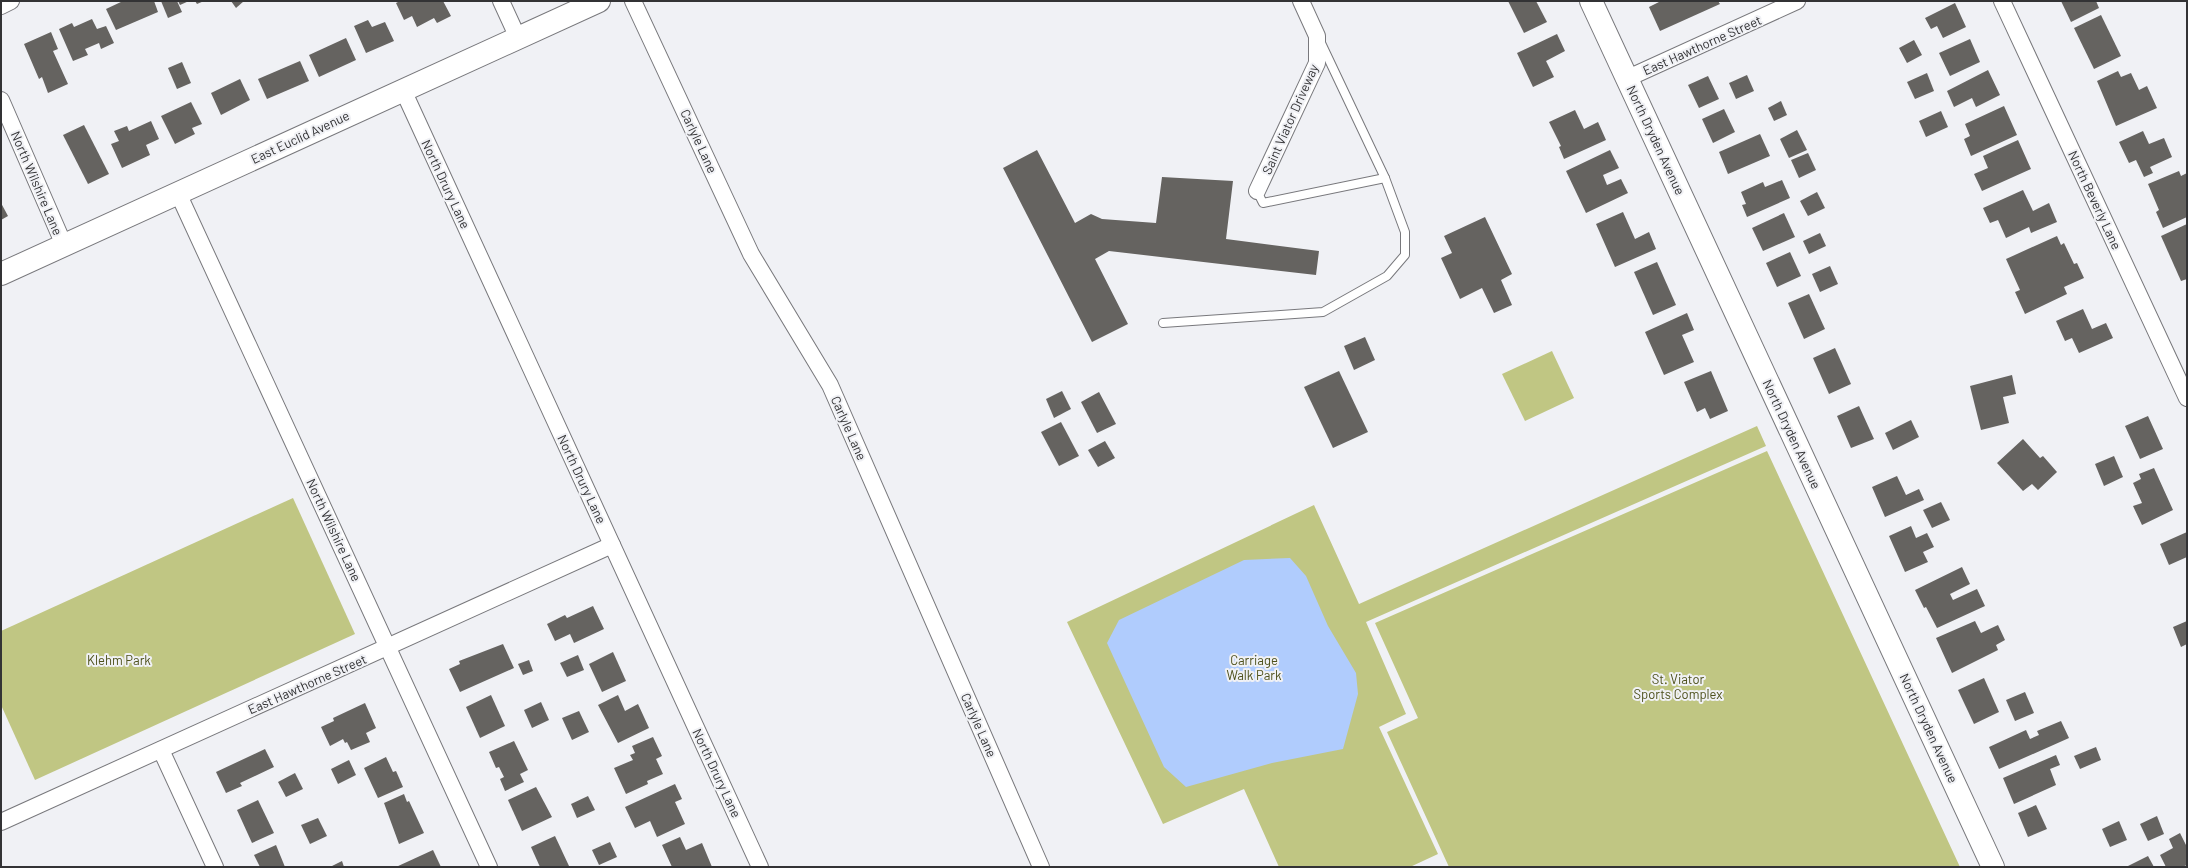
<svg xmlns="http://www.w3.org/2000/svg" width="2188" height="868" font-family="Barlow,sans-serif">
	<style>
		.green { fill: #c0c683 }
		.water { fill: #b0ccfd }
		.building { fill: #656360 }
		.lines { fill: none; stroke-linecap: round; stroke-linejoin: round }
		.lane-casing { stroke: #78787c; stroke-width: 10 }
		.street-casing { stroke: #78787c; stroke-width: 18 }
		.secondary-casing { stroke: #78787c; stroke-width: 24 }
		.lane { stroke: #fff; stroke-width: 8 }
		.street { stroke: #fff; stroke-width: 16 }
		.secondary { stroke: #fff; stroke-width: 22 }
		.labels { text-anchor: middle; stroke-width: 4; stroke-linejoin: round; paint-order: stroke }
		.street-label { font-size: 13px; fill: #333335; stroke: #f0f1f5 }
		.park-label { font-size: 13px; fill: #4e511c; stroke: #f0f1f5 }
	</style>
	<rect width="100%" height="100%" fill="#f0f1f5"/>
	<!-- green -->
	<g class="green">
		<polygon points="1552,351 1574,398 1525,421 1502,374"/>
		<polygon points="1757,426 1766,446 1366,622 1406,714 1379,727 1438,854 1410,867 1279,867 1244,789 1163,824 1067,622 1314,505 1359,604"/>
		<polygon points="1767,451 1960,867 1449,867 1387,732 1418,718 1375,623"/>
		<polygon points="293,498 355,634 35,780 1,705 1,631"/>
	</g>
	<!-- water -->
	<polygon class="water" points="1290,558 1306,576 1328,626 1356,673 1358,694 1343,749 1272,763 1186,787 1164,767 1107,643 1119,620 1244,560"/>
	<!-- building -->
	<g class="building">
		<polygon points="123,1 154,1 158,12 116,30 106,9"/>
		<polygon points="161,1 177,1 182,12 168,18"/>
		<polygon points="178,1 189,1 180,5"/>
		<polygon points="195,1 204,1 197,4"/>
		<polygon points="231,1 244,1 236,8"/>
		<polygon points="400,1 443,1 451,16 437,23 434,18 417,27 412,16 404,20 396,3"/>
		<polygon points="1508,1 1536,1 1547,22 1524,33"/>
		<polygon points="1661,1 1718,1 1720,4 1660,31 1649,7"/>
		<polygon points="2061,1 2096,1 2099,8 2071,22"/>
		<polygon points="1955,3 1966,27 1943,38 1937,26 1931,29 1925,18"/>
		<polygon points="2101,15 2121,56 2094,69 2074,28"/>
		<polygon points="92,19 97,29 106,26 114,43 101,49 99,43 85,49 88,55 73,61 59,29 72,23 74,27"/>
		<polygon points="368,20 372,27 385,22 394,41 366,53 354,26"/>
		<polygon points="51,32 58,49 53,51 68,84 48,93 42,77 39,79 24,44"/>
		<polygon points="1557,34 1565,51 1546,61 1554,77 1533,87 1517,53"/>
		<polygon points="346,38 356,60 319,77 309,55"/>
		<polygon points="1970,39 1980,62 1950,76 1939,53"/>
		<polygon points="1914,40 1922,55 1907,63 1899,48"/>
		<polygon points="300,61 309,81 267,99 258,79"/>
		<polygon points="182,62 191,83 177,89 168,68"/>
		<polygon points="1988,70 2000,95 1976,107 1972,98 1954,107 1947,91"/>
		<polygon points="2118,71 2121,77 2131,73 2139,90 2147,86 2157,108 2116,126 2097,81"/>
		<polygon points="1927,73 1934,91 1915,99 1907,82"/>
		<polygon points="1747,75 1754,91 1736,99 1729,83"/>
		<polygon points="1708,76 1719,99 1699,108 1688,85"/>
		<polygon points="240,79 250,100 221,115 211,93"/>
		<polygon points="1781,101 1787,115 1774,121 1768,108"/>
		<polygon points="191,102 202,124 192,128 195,134 175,144 161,116"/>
		<polygon points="2004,106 2017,135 1971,156 1964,139 1970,136 1965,124"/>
		<polygon points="1724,109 1735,132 1713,143 1702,119"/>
		<polygon points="1575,110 1584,129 1598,122 1606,140 1564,159 1559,147 1561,146 1549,122"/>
		<polygon points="1941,111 1948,127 1926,137 1919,121"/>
		<polygon points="151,121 159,139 146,145 150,155 122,168 111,144 119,141 114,131 127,126 129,131"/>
		<polygon points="84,125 109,174 88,184 63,135"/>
		<polygon points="1797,130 1807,150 1789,158 1780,139"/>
		<polygon points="2143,131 2149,144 2164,138 2172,157 2150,167 2153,173 2144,177 2136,160 2129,163 2119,142"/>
		<polygon points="1760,134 1770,156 1728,174 1719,152"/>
		<polygon points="2018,140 2031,169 1982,191 1974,174 1988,168 1983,156"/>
		<polygon points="1037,150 1075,223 1091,214 1102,219 1156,223 1162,177 1233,181 1226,239 1319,251 1316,275 1109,251 1095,259 1128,324 1092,342 1003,168"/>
		<polygon points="1610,150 1619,168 1603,175 1607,185 1621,179 1628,193 1586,213 1566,171"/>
		<polygon points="1808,153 1816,170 1799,178 1791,160"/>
		<polygon points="2179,171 2181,176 2187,173 2187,217 2163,228 2156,212 2159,210 2148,184"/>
		<polygon points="1782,180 1790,198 1747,217 1742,205 1746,204 1741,192 1763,182 1765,187"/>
		<polygon points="2023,190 2033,211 2049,203 2057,222 2031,233 2029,227 2006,238 1998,220 1990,223 1983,208"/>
		<polygon points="1817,192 1825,208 1808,216 1800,201"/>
		<polygon points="1,203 8,216 1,220"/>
		<polygon points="1623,212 1635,239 1649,232 1656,249 1615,267 1596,224"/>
		<polygon points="1784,213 1795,237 1763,251 1752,228"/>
		<polygon points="1485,217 1512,274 1501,280 1512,305 1494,313 1482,288 1460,299 1441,258 1452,253 1444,236"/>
		<polygon points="2187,224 2187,279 2181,281 2161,236"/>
		<polygon points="1820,233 1826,246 1809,254 1803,241"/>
		<polygon points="2057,236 2061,245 2064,243 2074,264 2077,263 2084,278 2064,287 2067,294 2025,314 2015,292 2020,290 2006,259"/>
		<polygon points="1790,252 1801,276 1777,287 1766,263"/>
		<polygon points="1657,262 1676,305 1653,315 1634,272"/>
		<polygon points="1830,266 1838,284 1820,292 1812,274"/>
		<polygon points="1809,294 1825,329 1804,339 1788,303"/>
		<polygon points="2083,309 2092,329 2106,323 2113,338 2079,353 2072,338 2065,341 2056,321"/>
		<polygon points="1687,313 1694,330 1682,335 1694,362 1664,375 1645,332"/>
		<polygon points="1365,337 1375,360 1354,370 1344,346"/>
		<polygon points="1835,348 1851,384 1829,394 1813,358"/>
		<polygon points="1339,371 1368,432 1333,448 1304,387"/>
		<polygon points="1711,371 1728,411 1710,419 1705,408 1697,412 1684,382"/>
		<polygon points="2012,375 2016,394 2003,397 2009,423 1981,430 1970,386"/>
		<polygon points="1062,391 1071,409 1054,418 1046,399"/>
		<polygon points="1099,392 1116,424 1097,433 1081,402"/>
		<polygon points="1859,406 1874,439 1851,448 1837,416"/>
		<polygon points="2148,416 2163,449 2140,459 2125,426"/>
		<polygon points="1911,420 1919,437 1893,450 1885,433"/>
		<polygon points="1061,422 1079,456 1059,466 1041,432"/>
		<polygon points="2023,439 2040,458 2043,456 2057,472 2038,490 2032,484 2023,491 1997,463"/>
		<polygon points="1105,441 1115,458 1098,467 1088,450"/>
		<polygon points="2114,456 2123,477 2104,486 2095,464"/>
		<polygon points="2154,468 2173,510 2142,525 2133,506 2142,503 2133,483 2141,479 2139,474"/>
		<polygon points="1897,476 1906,495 1919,489 1924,500 1885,517 1872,487"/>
		<polygon points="1941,502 1950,520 1932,528 1923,510"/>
		<polygon points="1911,526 1916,538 1927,533 1934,547 1923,552 1928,562 1905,572 1889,536"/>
		<polygon points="2187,532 2187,557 2169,565 2160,544"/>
		<polygon points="1962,567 1970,584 1950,594 1953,600 1977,589 1985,606 1937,628 1926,607 1924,608 1915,590"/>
		<polygon points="593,606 604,629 574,643 570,634 555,641 547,624 565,615 567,618"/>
		<polygon points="1975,621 1981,633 1998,625 2005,640 1996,645 1998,650 1952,673 1936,638"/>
		<polygon points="2187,621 2187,644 2181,647 2173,627"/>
		<polygon points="503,644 514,668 460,692 449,669 460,664 459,661"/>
		<polygon points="613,652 626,681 602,692 589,664"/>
		<polygon points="578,655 584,670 567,677 560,663"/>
		<polygon points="529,660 533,671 523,675 518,664"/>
		<polygon points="1984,678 1999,712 1974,724 1958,690"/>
		<polygon points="2025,692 2034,713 2015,721 2006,700"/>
		<polygon points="491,695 505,726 480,738 466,707"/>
		<polygon points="618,695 625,711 638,704 649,728 618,743 598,705"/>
		<polygon points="541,702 549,720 532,728 524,710"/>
		<polygon points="365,703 376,728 366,733 370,742 351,750 347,742 345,743 343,739 330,746 321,727 334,721 333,718"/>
		<polygon points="579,711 589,732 572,740 562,718"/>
		<polygon points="2061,721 2069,738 1999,769 1989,747 2026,730 2030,739 2039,735 2037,731"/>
		<polygon points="653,737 662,756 656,759 663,774 647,781 648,784 626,794 614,768 633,760 630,755 635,753 632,746"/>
		<polygon points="514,741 528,770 520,774 524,782 505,791 500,779 504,777 499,767 496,768 489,752"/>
		<polygon points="2096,747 2101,760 2080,769 2074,756"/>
		<polygon points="265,749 274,767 240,783 242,786 226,793 216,772"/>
		<polygon points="2056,755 2060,765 2050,769 2056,785 2014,804 2003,778"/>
		<polygon points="386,757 393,772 396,771 403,787 378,798 364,768"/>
		<polygon points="349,760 356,775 338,784 331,769"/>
		<polygon points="295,773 303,789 286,797 278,782"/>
		<polygon points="675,784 682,799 675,802 685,824 657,837 650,821 635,828 625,807"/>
		<polygon points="536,787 552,817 522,831 508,800"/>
		<polygon points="404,794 407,802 409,801 424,833 399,844 384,803"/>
		<polygon points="588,796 595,810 577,818 571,804"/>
		<polygon points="258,800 274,833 252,843 237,810"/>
		<polygon points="2036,805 2047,829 2028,837 2018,813"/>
		<polygon points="2157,816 2164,834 2148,841 2140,824"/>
		<polygon points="318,818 327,836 310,844 301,825"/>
		<polygon points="2119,821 2127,840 2110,847 2102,829"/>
		<polygon points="2180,833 2187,847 2187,865 2182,867 2166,867 2160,855 2173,848 2169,839"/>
		<polygon points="555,836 569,866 540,867 531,847"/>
		<polygon points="680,837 686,850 702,843 712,867 672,867 662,845"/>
		<polygon points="610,842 617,857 599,865 592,850"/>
		<polygon points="276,845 285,867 260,867 254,855"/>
		<polygon points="433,850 441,867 396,867"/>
		<polygon points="2148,856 2154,867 2126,867"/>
		<polygon points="342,861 344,867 330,867"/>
	</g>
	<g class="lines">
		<defs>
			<g id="lane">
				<polyline points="1321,43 1385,178"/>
				<polyline points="1163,323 1323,312 1387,276 1405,255 1405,232 1385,178 1263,203 1257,191"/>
			</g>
			<g id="street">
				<polyline points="501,1 518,38"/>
				<polyline points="633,1 751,254 830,385 1041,867"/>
				<polyline points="2002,1 2187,398"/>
				<polyline points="1,6 11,1"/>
				<polyline points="1628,78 1797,1"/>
				<polyline points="403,90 760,867"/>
				<polyline points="1,100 64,245"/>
				<polyline points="1257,191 1317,63 1317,36 1301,1"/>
				<polyline points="178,193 489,867"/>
				<polyline points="161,750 215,867"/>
				<polyline points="1,822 612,545"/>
			</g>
			<g id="secondary">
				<polyline points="1591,1 1993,867"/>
				<polyline points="1,274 599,1"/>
			</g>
		</defs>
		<!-- lane casing -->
		<use href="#lane" class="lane-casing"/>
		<!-- street casing -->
		<use href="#street" class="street-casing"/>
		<!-- secondary casing -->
		<use href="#secondary" class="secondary-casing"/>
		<!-- lane -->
		<use href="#lane" class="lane"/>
		<!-- street -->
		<use href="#street" class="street"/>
		<!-- secondary -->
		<use href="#secondary" class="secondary"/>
	</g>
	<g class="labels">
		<!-- street labels -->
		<g class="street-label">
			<text transform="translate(1702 45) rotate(-24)" y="5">East Hawthorne Street</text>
			<text transform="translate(1290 119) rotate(-66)" y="5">Saint Viator Driveway</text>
			<text transform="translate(300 137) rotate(-25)" y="5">East Euclid Avenue</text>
			<text transform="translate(1656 140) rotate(65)" y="5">North Dryden Avenue</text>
			<text transform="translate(699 141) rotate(65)" y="5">Carlyle Lane</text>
			<text transform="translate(37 183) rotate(67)" y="5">North Wilshire Lane</text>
			<text transform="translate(446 184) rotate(65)" y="5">North Drury Lane</text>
			<text transform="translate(2095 200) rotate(65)" y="5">North Beverly Lane</text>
			<text transform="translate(849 428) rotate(66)" y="5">Carlyle Lane</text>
			<text transform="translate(1792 434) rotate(65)" y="5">North Dryden Avenue</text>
			<text transform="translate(582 479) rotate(65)" y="5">North Drury Lane</text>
			<text transform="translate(334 530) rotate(65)" y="5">North Wilshire Lane</text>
			<text transform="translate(307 684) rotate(-24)" y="5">East Hawthorne Street</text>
			<text transform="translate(979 725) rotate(66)" y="5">Carlyle Lane</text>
			<text transform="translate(1929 728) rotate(65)" y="5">North Dryden Avenue</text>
			<text transform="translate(717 773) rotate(65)" y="5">North Drury Lane</text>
		</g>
		<!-- park labels -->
		<g class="park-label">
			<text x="119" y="665">Klehm Park</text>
			<text x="1254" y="665">Carriage<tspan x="1254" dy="15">Walk Park</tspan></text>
			<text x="1678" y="684">St. Viator<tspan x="1678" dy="15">Sports Complex</tspan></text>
		</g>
	</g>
	<!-- border -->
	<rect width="2188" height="868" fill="none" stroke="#333335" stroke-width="4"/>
</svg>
